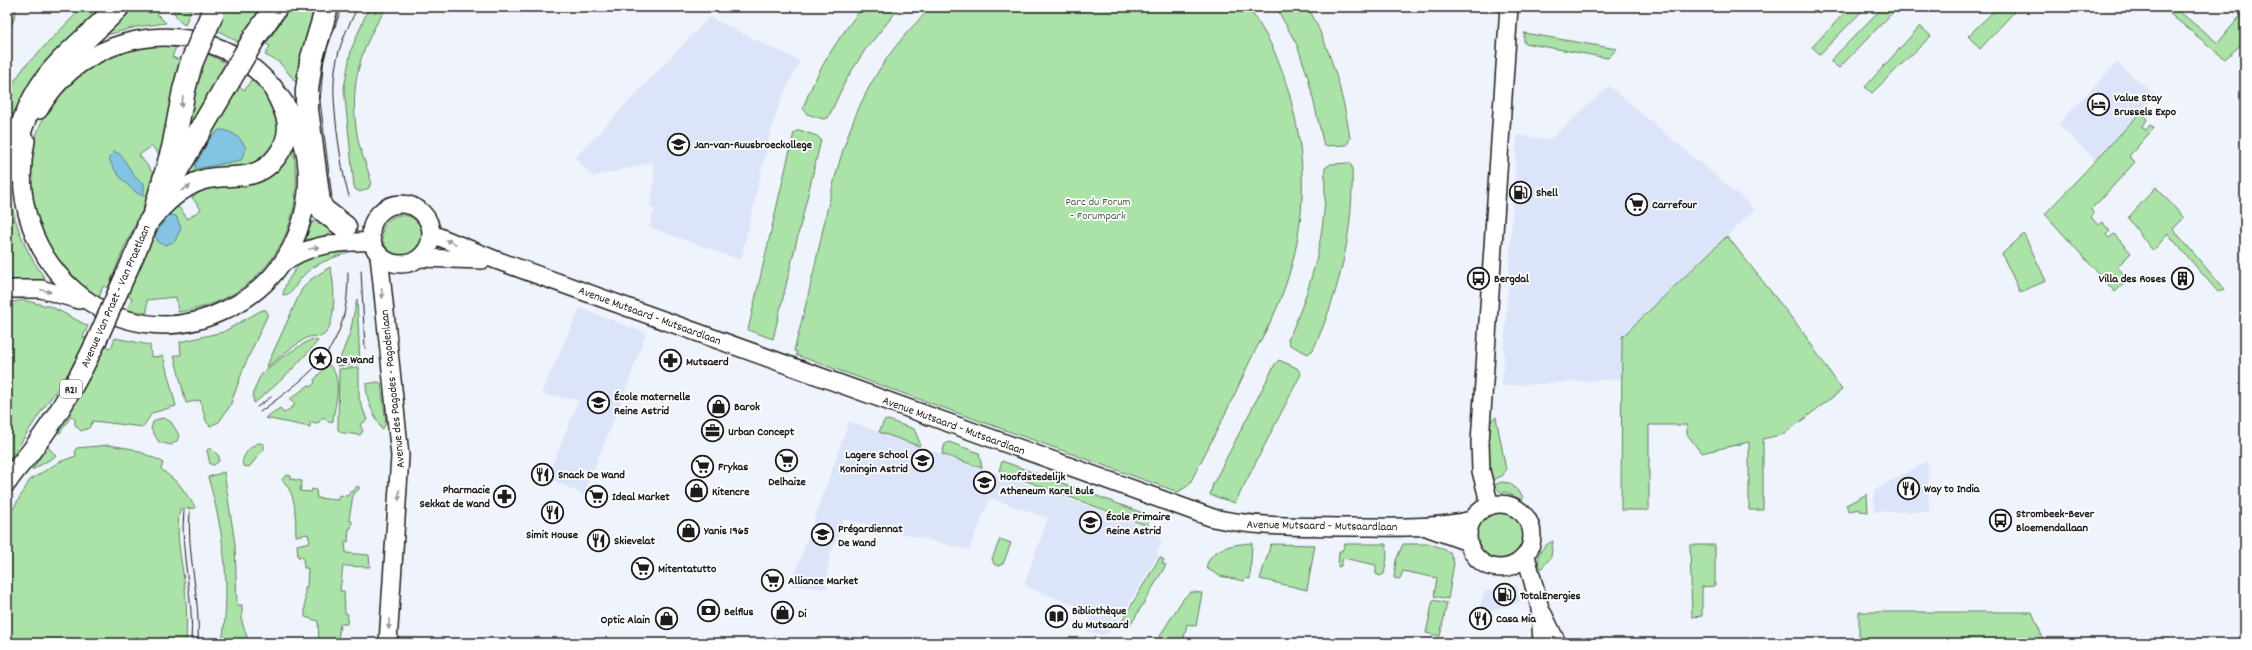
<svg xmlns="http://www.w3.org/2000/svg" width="2252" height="650" font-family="Dekko,sans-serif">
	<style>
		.built { fill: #dce4f9 }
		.green { fill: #aae2a7; stroke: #637f62 }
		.water { fill: #83c3e3; stroke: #5a8093 }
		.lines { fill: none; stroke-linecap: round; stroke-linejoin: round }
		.secondary-casing { stroke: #1c1c1c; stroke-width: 20 }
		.primary-casing { stroke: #1c1c1c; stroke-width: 22 }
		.highway-casing { stroke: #1c1c1c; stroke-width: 25 }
		.secondary { stroke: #fff; stroke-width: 17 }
		.primary { stroke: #fff; stroke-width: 19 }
		.highway { stroke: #fff; stroke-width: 22 }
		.tram { stroke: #1c1c1c; stroke-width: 1 }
		.primary-bridge-casing { stroke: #1c1c1c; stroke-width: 22; stroke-linecap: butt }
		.highway-bridge-casing { stroke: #1c1c1c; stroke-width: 25; stroke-linecap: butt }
		.primary-bridge { stroke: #fff; stroke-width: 19 }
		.highway-bridge { stroke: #fff; stroke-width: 22 }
		.oneway { fill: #999 }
		.labels { text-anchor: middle; stroke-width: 3.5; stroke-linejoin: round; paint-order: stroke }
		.shield { fill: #fff; stroke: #606060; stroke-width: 1 }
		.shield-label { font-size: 11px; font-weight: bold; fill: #1c1c1c }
		.poi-label { font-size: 12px; font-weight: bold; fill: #1c1c1c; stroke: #fff; text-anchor: start }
		.park-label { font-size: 12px; fill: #4e614d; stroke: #fff }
		.street-label { font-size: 12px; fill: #1c1c1c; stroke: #fff }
	</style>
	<rect width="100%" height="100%" fill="#eff3fc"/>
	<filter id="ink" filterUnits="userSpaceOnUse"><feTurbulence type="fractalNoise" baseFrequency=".025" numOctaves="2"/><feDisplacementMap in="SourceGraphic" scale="8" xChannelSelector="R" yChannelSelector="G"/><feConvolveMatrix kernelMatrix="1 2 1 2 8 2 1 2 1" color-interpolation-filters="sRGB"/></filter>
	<g filter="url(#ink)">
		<!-- built -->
		<g class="built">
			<polygon points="709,17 800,61 781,99 771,130 741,260 649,227 655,210 650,207 654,179 653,162 593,177 575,158"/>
			<polygon points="2117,63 2156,95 2095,160 2058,124"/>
			<polygon points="1609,86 1755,209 1622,337 1622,379 1502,386 1517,135 1550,140"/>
			<polygon points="580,308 646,333 623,397 583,495 547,477 579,400 541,394"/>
			<polygon points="849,421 1149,528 1151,532 1159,535 1162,543 1157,551 1159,554 1115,626 1111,627 1109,633 1103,635 1086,631 1093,612 1026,587 1027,585 1024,584 1048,518 990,498 969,550 844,519 829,559 826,589 791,585"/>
			<polygon points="1928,461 1929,512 1874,512 1874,490"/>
			<polygon points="1517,585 1520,602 1477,615 1485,591"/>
		</g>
		<!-- green -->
		<g class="green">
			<polygon points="7,7 17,7 13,22 7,33"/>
			<polygon points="83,7 110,7 7,140 7,92 25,66"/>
			<polygon points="129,7 157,7 157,14 166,23 136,27 107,35 105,31"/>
			<polygon points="171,7 192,7 185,25 179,21"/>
			<polygon points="220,7 269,7 250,34 245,31 238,42 215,29"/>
			<polygon points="291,7 320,7 302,54 296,82 279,62 265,55 270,46 266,44"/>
			<path d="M369 7H387C360 47 349 85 357 134 359 150 367 165 371 181L369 188 360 192 355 189 354 186 344 88 351 50Z"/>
			<path d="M863 7H900L865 50 846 80 828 118 823 119 807 114 803 108C816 72 839 36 863 7Z"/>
			<path d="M932 7H1247C1270 35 1284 70 1292 105 1309 169 1305 238 1280 300 1272 322 1259 342 1249 363 1231 404 1210 444 1189 485L1178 492 796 355 797 352 794 351C804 313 813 276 821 238 841 145 859 75 932 7Z"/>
			<path d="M1276 7H1308C1330 48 1343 92 1350 138L1347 145 1324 146 1308 77 1297 45Z"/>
			<polygon points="1850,7 1866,7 1820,54 1812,47"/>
			<polygon points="1883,7 1898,7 1839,68 1830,61"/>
			<polygon points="1998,7 2009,7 2014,12 1980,49 1968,36"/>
			<polygon points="2176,9 2218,43 2245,10 2245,41 2225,59 2170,14"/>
			<polygon points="1920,26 1931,36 1872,93 1865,87"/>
			<polygon points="1524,33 1617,49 1608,58 1524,43"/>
			<path d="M160 46 176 47 172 57 185 62 164 161 152 146 139 155 158 179 124 248 108 288 103 286 99 298C85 289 76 279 65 267 59 260 50 253 45 244 41 236 39 224 36 215 9 128 72 52 160 46Z"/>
			<polygon points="206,53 226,63 219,74 223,77 190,137 181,135"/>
			<polygon points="251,80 270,98 278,110 281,135 262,165 179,181 235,84 245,90"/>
			<polygon points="2142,111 2147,120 2141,127 2146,130 2150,125 2154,128 2129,156 2135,162 2091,210 2094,213 2091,217 2098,225 2102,222 2110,231 2106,235 2109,238 2114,234 2131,253 2117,267 2129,279 2115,292 2045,214"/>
			<polygon points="799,130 817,136 821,140 773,339 748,330 792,141 794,133"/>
			<path d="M291 141C313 224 264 302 178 312L176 297 147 300V313L127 310 132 298 126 295 158 222 174 201 188 219 201 209 187 191 226 180Z"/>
			<path d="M1349 163 1352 166C1354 231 1340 291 1313 350L1308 354 1290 345 1288 340C1307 298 1320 256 1324 211 1326 196 1324 182 1325 168L1331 164Z"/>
			<polygon points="2156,187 2184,218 2173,229 2224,289 2218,292 2168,234 2153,251 2128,218"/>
			<path d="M10 197C16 229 27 254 46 280H7V205Z"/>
			<circle cx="402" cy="235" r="20"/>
			<polygon points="313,221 349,237 308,242 306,237"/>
			<polygon points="2024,234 2046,281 2020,292 2002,254"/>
			<polygon points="1727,236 1802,331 1842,390 1784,434 1763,439 1763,510 1749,510 1749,442 1701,453 1687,434 1687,425 1649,425 1649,510 1621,510 1622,337"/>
			<path d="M351 251C332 259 315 262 301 278 295 285 293 295 283 295 284 286 288 280 293 273 311 249 323 253 351 251Z"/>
			<path d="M330 267C335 281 337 323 324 335 320 338 312 335 306 338 292 347 279 358 266 368L302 289 310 280Z"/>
			<polygon points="357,299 360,364 337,366 350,333"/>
			<path d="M23 300 52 307 88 326 83 337 86 338C76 364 61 384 45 406 32 425 19 445 7 465V303Z"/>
			<polygon points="262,310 266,310 268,314 244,367 230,406 219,422 210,426 206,421 200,400 186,403 174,355 181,355 180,342 223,332"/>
			<polygon points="115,338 150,345 151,357 163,356 176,406 152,413 143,427 93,421 89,428 81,431 75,425 75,419 71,416 60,433 56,431 87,382 105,346 111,348"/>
			<path d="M312 339 318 341C298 364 278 385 254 403 251 396 257 380 262 374 269 365 301 345 312 339Z"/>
			<polygon points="1279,360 1297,368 1301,374 1235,503 1210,495 1213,484 1275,364"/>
			<path d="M328 364C344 377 335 403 333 421L330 423 323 417 318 423 310 422V427L265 418 280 408 284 413 295 405 290 399 309 385 310 387 315 383 314 380Z"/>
			<polygon points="359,367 359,398 367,420 360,425 363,431 360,435 343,433 338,430 338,424 339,369"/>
			<path d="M378 382 381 383 386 423 382 430C374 415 366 401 366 384Z"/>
			<path d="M1496 417 1506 470 1502 476 1492 480C1490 466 1480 424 1496 417Z"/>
			<polygon points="164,418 171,422 179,435 177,441 171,445 159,442 151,429 153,422 158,419"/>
			<polygon points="888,420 914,429 920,443 919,446 879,432 884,421"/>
			<polygon points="949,442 979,453 982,468 942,454 945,444"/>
			<path d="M259 443 264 444V449L249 467 243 466C240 457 251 445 259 443Z"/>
			<path d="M109 445 133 449 161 461 163 463 161 469 179 484 196 508 180 509C175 534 181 556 184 580 187 601 187 622 186 643H7V519L30 480 59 462 76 456 75 450 77 448Z"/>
			<polygon points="47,446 56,456 32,470"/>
			<polygon points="211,448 219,456 219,461 214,465 210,464 207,450"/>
			<polygon points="1002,461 1143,513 1148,517 1148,526 999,471"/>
			<path d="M224 472 235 544 237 605H242V622L249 643H222C231 586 224 532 208 477Z"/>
			<path d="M286 475 291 476V479L302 481 300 491 311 492 312 489 316 490 317 498 338 500 339 495 348 496 350 491 353 492 357 486 360 488 353 495 349 520 352 521 351 528 349 529 348 542H345L346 553 369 555 370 567 343 566 340 591H344L345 613 348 614 347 624H340L338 641 347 643H319L318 621 305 617V587H307L308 568H304L303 557H298L297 545 310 542 308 534 296 536C295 519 298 495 282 480Z"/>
			<polygon points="1501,482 1510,483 1524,497 1522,500 1505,492 1502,494 1494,485"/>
			<polygon points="1867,494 1868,512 1860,511 1860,509 1849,511 1846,505"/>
			<circle cx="1500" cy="536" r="23"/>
			<polygon points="1000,539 1011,543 1003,564 998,566 994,564 992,559"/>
			<path d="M1553 541 1551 557 1541 569C1534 556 1541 547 1553 541Z"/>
			<path d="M1252 543 1250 579 1246 578 1244 581 1220 576 1206 568C1210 547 1235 544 1252 543Z"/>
			<polygon points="1271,544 1315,545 1307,590 1260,579"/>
			<polygon points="1345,544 1386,544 1387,558 1384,574 1380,576 1376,574 1376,565 1343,558 1341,566 1338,567 1339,551 1342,551"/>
			<polygon points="1403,544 1431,544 1450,552 1454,563 1448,599 1434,596 1437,578 1403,571 1400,579 1394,578 1396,560"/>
			<polygon points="1690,545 1715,545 1715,586 1702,587 1702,616 1692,617"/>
			<polygon points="1160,557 1164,560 1162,563 1166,565 1130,626 1122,621"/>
			<polygon points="1191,592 1202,593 1196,626 1187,624 1183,643 1159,643 1158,639 1183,599"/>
			<polygon points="1433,600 1447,603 1440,636 1426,633"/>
			<polygon points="1859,612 2032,612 2045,643 1859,643"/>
		</g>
		<!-- water -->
		<g class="water">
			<path d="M219 130C229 129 243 138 246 149L241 160 196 169 195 165 210 138Z"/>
			<path d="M114 152C126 152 130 180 144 183V196C134 195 109 167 109 157Z"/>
			<polygon points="168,215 176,216 181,228 175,241 165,245 159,243 155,235"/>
		</g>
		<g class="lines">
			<defs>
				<g id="secondary">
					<path d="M26 141C0 260 116 366 227 309 255 296 278 274 292 246 308 213 312 175 302 140 289 97 255 60 212 45 146 23 74 49 39 110"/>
					<circle cx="401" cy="234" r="30"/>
					<path d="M432 234 496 260 1213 518C1259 528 1306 526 1353 527 1393 527 1433 529 1472 520"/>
					<polyline points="379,255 400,456 388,643"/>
					<polyline points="420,258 482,260"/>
					<path d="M283 263C307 245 342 241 372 242"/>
					<polyline points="7,289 41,289 79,300"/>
					<circle cx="1500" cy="536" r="32"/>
					<polyline points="1490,506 1481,471 1480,442 1509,7"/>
					<polyline points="1429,528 1468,542"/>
					<polyline points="1526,556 1540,608 1542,643"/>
					<polyline points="1543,614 1557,643"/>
				</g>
				<g id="primary">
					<path d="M147 223C163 205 179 188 202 180 217 175 232 178 247 175 271 171 290 146 287 122 285 110 278 98 273 88"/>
					<polyline points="118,292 153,213"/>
					<path d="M7 482C15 469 26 459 35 446 57 418 81 374 96 342"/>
				</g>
				<g id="highway">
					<polyline points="327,7 311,61 307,90 307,109 319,202 323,210 345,227"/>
					<polyline points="255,37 276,7"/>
					<path d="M7 173C15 144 24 114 40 88 60 57 93 34 118 7"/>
					<polyline points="174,175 229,81"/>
					<polyline points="156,207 173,148 184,90 191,64"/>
				</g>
			</defs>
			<!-- secondary casing -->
			<use href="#secondary" class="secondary-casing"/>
			<!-- primary casing -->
			<use href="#primary" class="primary-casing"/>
			<!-- highway casing -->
			<use href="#highway" class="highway-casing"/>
			<!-- secondary -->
			<use href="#secondary" class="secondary"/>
			<!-- primary -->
			<use href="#primary" class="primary"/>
			<!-- highway -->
			<use href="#highway" class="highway"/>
			<!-- tram -->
			<g class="tram">
				<path d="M349 196C343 178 341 158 338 139 331 82 330 59 358 7"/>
				<polyline points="332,198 320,101 324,57 342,7"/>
				<polyline points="361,270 365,348"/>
				<polyline points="257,407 271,397"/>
				<path d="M260 412C316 370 349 349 348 272"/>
				<path d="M184 510C179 554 195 598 191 643"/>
				<path d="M190 511C186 553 201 598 198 643"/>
			</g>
			<defs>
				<polyline id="primary-bridge" points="96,342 118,292"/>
				<g id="highway-bridge">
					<polyline points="191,64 212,14"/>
					<polyline points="229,81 255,37"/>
				</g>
			</defs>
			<!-- primary-bridge casing -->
			<use href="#primary-bridge" class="primary-bridge-casing"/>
			<!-- highway-bridge casing -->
			<use href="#highway-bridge" class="highway-bridge-casing"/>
			<!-- primary-bridge -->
			<use href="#primary-bridge" class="primary-bridge"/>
			<!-- highway-bridge -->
			<use href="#highway-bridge" class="highway-bridge"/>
		</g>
		<!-- one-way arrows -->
		<defs><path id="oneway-solid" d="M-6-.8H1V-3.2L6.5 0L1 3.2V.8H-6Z"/></defs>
		<g class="oneway">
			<use href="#oneway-solid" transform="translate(182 102) rotate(100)"/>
			<use href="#oneway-solid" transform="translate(186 188) rotate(-30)"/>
			<use href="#oneway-solid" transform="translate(451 242) rotate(-158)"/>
			<use href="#oneway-solid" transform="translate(314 248) rotate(-12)"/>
			<use href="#oneway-solid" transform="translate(46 291) rotate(15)"/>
			<use href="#oneway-solid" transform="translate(382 293) rotate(84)"/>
			<use href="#oneway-solid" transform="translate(399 495) rotate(94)"/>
			<use href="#oneway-solid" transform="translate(389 624) rotate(94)"/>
		</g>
	</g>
	<!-- icons -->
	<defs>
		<symbol id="hotel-ring" viewBox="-11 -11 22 22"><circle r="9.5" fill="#fff" stroke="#1c1c1c" stroke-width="1.5"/><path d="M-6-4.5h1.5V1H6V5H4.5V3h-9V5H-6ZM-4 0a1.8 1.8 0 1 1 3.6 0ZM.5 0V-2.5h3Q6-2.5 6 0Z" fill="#1c1c1c"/></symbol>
		<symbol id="school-ring" viewBox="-11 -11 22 22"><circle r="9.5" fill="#fff" stroke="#1c1c1c" stroke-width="1.5"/><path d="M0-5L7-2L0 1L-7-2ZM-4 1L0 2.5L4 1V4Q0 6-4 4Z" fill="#1c1c1c"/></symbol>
		<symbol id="fuel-ring" viewBox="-11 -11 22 22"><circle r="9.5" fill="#fff" stroke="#1c1c1c" stroke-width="1.5"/><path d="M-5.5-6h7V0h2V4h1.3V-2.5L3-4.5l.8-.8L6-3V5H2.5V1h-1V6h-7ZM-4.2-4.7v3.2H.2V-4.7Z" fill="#1c1c1c"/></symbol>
		<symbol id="supermarket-ring" viewBox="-11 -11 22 22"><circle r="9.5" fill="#fff" stroke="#1c1c1c" stroke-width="1.5"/><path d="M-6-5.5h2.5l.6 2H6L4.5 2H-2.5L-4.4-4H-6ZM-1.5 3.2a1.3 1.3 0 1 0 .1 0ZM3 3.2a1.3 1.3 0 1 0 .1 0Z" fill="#1c1c1c"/></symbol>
		<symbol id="bus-ring" viewBox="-11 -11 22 22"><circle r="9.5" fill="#fff" stroke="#1c1c1c" stroke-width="1.5"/><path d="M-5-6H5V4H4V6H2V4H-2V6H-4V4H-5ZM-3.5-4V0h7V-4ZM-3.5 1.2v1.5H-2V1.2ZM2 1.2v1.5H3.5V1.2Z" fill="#1c1c1c"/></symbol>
		<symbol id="building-ring" viewBox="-11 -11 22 22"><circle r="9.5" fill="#fff" stroke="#1c1c1c" stroke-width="1.5"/><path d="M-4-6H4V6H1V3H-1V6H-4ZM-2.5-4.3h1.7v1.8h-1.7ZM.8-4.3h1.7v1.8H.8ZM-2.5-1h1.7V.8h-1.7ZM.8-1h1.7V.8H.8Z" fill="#1c1c1c"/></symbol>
		<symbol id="sight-ring" viewBox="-11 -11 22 22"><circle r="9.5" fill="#fff" stroke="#1c1c1c" stroke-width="1.5"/><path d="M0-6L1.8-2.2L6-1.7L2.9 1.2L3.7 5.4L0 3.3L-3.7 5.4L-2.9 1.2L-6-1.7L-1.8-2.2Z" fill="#1c1c1c"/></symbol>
		<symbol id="pharmacy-ring" viewBox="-11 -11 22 22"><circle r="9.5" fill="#fff" stroke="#1c1c1c" stroke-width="1.5"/><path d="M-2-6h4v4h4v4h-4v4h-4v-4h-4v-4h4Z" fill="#1c1c1c"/></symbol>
		<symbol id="shop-ring" viewBox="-11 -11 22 22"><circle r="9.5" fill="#fff" stroke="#1c1c1c" stroke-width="1.5"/><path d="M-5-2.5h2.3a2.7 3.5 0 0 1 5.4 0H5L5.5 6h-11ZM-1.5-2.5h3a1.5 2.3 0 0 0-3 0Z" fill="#1c1c1c"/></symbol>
		<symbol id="office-ring" viewBox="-11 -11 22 22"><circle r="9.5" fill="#fff" stroke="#1c1c1c" stroke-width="1.5"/><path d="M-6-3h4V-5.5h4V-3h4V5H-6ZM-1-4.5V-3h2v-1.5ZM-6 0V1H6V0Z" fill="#1c1c1c"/></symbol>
		<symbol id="restaurant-ring" viewBox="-11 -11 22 22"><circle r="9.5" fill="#fff" stroke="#1c1c1c" stroke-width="1.5"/><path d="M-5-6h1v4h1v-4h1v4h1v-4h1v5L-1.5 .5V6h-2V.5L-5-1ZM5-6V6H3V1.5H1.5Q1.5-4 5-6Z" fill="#1c1c1c"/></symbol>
		<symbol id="bank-ring" viewBox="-11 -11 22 22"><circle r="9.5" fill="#fff" stroke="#1c1c1c" stroke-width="1.5"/><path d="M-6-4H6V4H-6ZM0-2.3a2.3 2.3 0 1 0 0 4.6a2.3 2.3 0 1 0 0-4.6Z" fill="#1c1c1c"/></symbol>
		<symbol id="library-ring" viewBox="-11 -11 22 22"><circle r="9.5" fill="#fff" stroke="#1c1c1c" stroke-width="1.5"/><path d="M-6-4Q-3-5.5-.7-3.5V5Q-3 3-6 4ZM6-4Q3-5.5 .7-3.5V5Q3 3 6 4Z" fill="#1c1c1c"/></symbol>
	</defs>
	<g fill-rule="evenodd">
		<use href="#hotel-ring" x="2086" y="92" width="25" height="25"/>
		<use href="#school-ring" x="666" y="132" width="25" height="25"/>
		<use href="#fuel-ring" x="1508" y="180" width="25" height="25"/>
		<use href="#supermarket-ring" x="1624" y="192" width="25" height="25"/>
		<use href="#bus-ring" x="1466" y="266" width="25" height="25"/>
		<use href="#building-ring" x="2170" y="266" width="25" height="25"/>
		<use href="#sight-ring" x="308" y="346" width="25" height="25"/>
		<use href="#pharmacy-ring" x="658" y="348" width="25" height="25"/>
		<use href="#school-ring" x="586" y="390" width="25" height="25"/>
		<use href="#shop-ring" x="706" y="394" width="25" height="25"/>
		<use href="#office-ring" x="700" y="418" width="25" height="25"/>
		<use href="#supermarket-ring" x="774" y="448" width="25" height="25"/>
		<use href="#school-ring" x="910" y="448" width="25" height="25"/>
		<use href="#supermarket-ring" x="690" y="454" width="25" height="25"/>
		<use href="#restaurant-ring" x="530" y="462" width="25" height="25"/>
		<use href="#school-ring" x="972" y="470" width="25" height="25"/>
		<use href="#restaurant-ring" x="1896" y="476" width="25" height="25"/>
		<use href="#shop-ring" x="684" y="478" width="25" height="25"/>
		<use href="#pharmacy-ring" x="492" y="484" width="25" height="25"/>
		<use href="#supermarket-ring" x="584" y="484" width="25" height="25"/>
		<use href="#restaurant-ring" x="540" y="500" width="25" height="25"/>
		<use href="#bus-ring" x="1988" y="508" width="25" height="25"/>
		<use href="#school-ring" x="1078" y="510" width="25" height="25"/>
		<use href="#shop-ring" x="676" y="518" width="25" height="25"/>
		<use href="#school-ring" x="810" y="522" width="25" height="25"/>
		<use href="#restaurant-ring" x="586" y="528" width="25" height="25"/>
		<use href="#supermarket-ring" x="630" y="556" width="25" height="25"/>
		<use href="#supermarket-ring" x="760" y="568" width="25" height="25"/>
		<use href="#fuel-ring" x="1492" y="582" width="25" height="25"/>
		<use href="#bank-ring" x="696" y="598" width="25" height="25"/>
		<use href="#shop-ring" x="770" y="600" width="25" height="25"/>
		<use href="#library-ring" x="1044" y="604" width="25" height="25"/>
		<use href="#restaurant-ring" x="1468" y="606" width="25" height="25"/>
		<use href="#shop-ring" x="654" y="606" width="25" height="25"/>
	</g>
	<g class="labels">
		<!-- shield labels -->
		<rect class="shield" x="60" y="380" width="22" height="18" rx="3"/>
		<g class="shield-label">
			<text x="71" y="393">R21</text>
		</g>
		<!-- poi labels -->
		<g class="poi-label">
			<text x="2114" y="101">Value Stay<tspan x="2114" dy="14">Brussels Expo</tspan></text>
			<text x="694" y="148">Jan-van-Ruusbroeckollege</text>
			<text x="1536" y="196">Shell</text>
			<text x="1652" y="208">Carrefour</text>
			<text x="1494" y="282">Bergdal</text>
			<text x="2166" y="282" text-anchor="end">Villa des Roses</text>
			<text x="336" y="363">De Wand</text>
			<text x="686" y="365">Mutsaerd</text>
			<text x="614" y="400">École maternelle<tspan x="614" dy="14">Reine Astrid</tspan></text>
			<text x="734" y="410">Barok</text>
			<text x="728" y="435">Urban Concept</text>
			<text x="908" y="458" text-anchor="end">Lagere School<tspan x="908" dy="14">Koningin Astrid</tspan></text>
			<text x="718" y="470">Frykas</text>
			<text x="558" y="478">Snack De Wand</text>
			<text x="1000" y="480">Hoofdstedelijk<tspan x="1000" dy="14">Atheneum Karel Buls</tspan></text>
			<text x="787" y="485" text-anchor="middle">Delhaize</text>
			<text x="1924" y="492">Way to India</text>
			<text x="490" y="493" text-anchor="end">Pharmacie<tspan x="490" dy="14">Sekkat de Wand</tspan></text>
			<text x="712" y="495">Kitencre</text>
			<text x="612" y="500">Ideal Market</text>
			<text x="2016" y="517">Strombeek-Bever<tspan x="2016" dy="14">Bloemendallaan</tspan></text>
			<text x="1106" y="520">École Primaire<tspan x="1106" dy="14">Reine Astrid</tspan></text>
			<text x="838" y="532">Prégardiennat<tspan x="838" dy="14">De Wand</tspan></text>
			<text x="704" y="534">Yanis 1965</text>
			<text x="552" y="538" text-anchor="middle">Simit House</text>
			<text x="614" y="544">Skievelat</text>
			<text x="658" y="572">Mitentatutto</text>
			<text x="788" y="584">Alliance Market</text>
			<text x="1520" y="599">TotalEnergies</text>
			<text x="1072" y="614">Bibliothèque<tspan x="1072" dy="14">du Mutsaard</tspan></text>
			<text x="724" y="615">Belfius</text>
			<text x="798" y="617">Di</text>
			<text x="1496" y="622">Casa Mia</text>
			<text x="650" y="623" text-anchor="end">Optic Alain</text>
		</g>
		<!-- park labels -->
		<g class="park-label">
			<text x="1098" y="205">Parc du Forum<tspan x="1098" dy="14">- Forumpark</tspan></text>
		</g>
		<!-- street labels -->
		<g class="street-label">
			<text transform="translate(115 296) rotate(-66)" y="4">Avenue Van Praet - Van Praetlaan</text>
			<text transform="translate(650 315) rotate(20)" y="4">Avenue Mutsaard - Mutsaardlaan</text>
			<text transform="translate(392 389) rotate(-96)" y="4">Avenue des Pagodes - Pagodenlaan</text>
			<text transform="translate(954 425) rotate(20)" y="4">Avenue Mutsaard - Mutsaardlaan</text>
			<text transform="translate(1322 525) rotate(1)" y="4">Avenue Mutsaard - Mutsaardlaan</text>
		</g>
	</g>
	<!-- margin -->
	<rect width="2252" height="650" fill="none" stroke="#fff" stroke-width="24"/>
	<rect x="12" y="12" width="2228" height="626" fill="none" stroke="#1c1c1c" stroke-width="1.5" filter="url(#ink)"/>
</svg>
